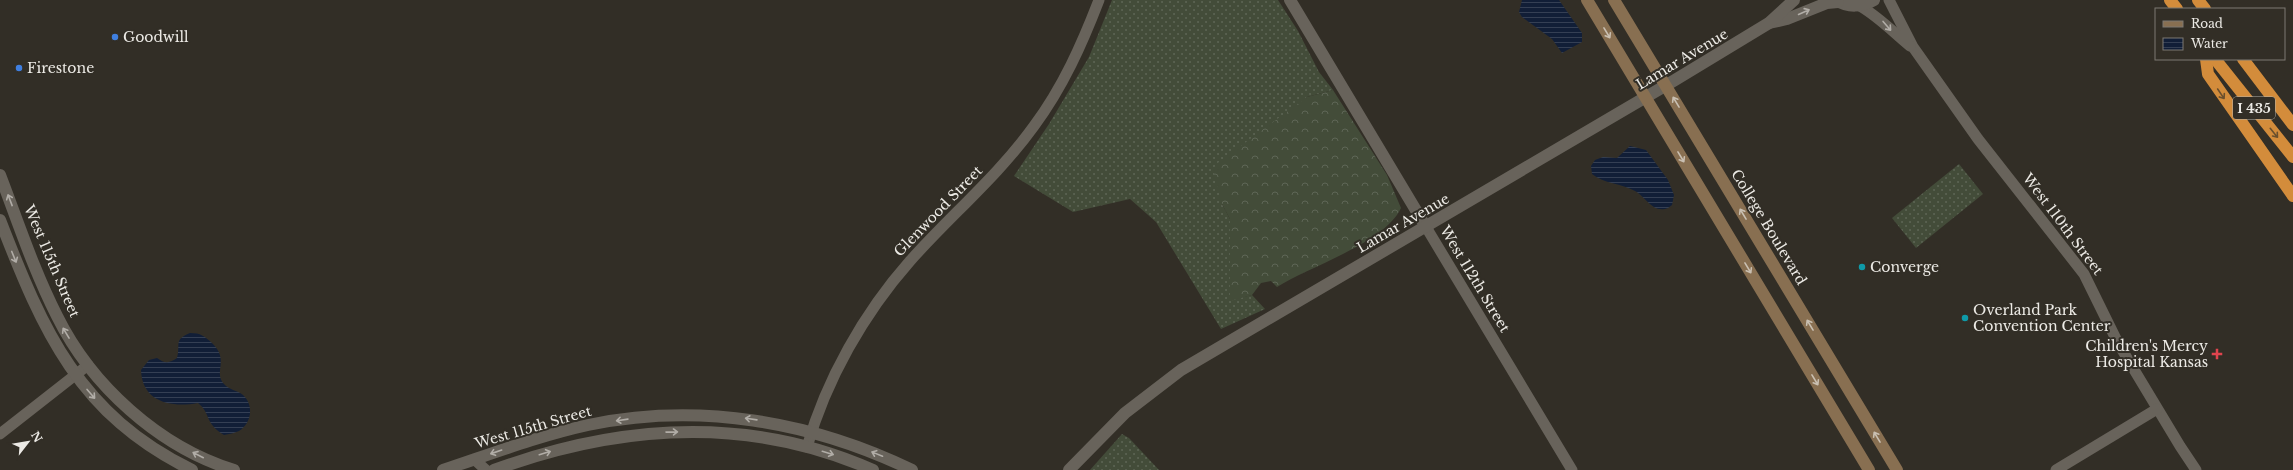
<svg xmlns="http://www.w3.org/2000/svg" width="2293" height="470" font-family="'Libre Baskerville',serif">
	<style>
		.grass { fill: url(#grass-dots) }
		.forest { fill: url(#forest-crowns) }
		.water { fill: url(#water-rules) }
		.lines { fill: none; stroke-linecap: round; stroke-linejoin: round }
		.minor { stroke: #68635b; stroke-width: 11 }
		.tertiary { stroke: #68635b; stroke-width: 12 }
		.secondary { stroke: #886f51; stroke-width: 12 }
		.motorway { stroke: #d38c3b; stroke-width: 12 }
		.oneway { stroke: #b1ada7 }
		.oneway2 { stroke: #c9bfb1 }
		.oneway3 { stroke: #6a4f2d }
		.shop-dot { fill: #3f7fe0; stroke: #322e26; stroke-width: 1.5 }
		.culture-dot { fill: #0f9aa8; stroke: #322e26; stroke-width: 1.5 }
		.health-dot { fill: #e0444e; stroke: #322e26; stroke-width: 1.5 }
		.labels { text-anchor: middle; stroke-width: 4; stroke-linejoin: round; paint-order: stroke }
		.shield { fill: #322e26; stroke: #b4b2ac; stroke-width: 1 }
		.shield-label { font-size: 13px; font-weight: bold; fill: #eceae5 }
		.poi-label { font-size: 14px; fill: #eceae5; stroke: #322e26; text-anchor: start }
		.street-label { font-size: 14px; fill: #eceae5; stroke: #322e26 }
	</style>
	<defs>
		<pattern id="grass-dots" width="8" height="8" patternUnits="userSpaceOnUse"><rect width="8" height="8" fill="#434c39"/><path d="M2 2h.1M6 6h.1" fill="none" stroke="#5e6656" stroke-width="1.8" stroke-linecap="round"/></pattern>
		<pattern id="forest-crowns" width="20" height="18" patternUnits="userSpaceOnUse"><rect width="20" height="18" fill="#434c39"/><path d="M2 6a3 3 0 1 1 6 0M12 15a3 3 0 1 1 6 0" fill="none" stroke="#5e6656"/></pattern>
		<pattern id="water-rules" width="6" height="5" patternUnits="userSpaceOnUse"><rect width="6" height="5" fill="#111e37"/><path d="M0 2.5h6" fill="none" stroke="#343f54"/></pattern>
	</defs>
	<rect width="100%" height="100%" fill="#322e26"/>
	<!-- grass -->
	<g class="grass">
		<polygon points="1112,0 1278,0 1298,31 1319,72 1333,90 1307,97 1222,204 1230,219 1230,300 1252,295 1265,309 1221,329 1156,222 1130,199 1073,212 1014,176 1049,124 1089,57"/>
		<polygon points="1959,164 1983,194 1916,248 1892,218"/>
		<polygon points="1122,434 1129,438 1159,470 1090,470"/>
	</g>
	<!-- forest -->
	<path class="forest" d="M1333 90 1387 175 1401 208C1385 243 1310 266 1277 287L1271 281 1261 283 1252 295 1230 301V219L1222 204 1214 175 1215 165 1307 97Z"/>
	<!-- water -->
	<g class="water">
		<polygon points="1522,0 1559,0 1582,33 1582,42 1562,53 1552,39 1522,17 1519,12"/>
		<path d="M1630 146 1646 150 1668 180 1674 195 1672 205 1668 208C1653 214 1646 197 1635 191 1621 183 1604 184 1592 174L1591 166 1595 160 1603 157 1617 158Z"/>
		<path d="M190 333C201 333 204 336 212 343 230 360 213 372 224 384 229 390 237 390 243 395 254 405 252 423 239 431 235 433 229 434 224 435 204 423 211 413 198 403 171 408 142 402 141 370L149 360 157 358C165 364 170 363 177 358 181 344 173 340 190 333Z"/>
	</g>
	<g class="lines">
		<!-- minor -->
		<g class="minor">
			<polyline points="1889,0 1913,47 1978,139 2084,274 2118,343 2180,446 2196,470"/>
			<path d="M1860 6C1879 17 1893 32 1910 46"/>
			<polyline points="1426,227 1572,470"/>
			<polyline points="0,434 88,365"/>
			<path d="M807 447C826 380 864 313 910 261 951 215 998 176 1034 126 1063 87 1082 44 1099 0"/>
			<polyline points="475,460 486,470"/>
			<polyline points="2056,470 2157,409"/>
		</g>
		<!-- tertiary -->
		<g class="tertiary">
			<polyline points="1290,0 1426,227"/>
			<path d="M1836 0C1848 8 1862 7 1874 0"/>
			<polyline points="1769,23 1787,19 1827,3 1838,2"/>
			<path d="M0 175C18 222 34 271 57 316 91 385 159 447 234 470"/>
			<path d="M0 220C43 331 79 415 192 470"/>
			<path d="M443 470C491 454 538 436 588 425 698 402 811 421 912 470"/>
			<path d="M494 470C620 424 749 415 873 470"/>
			<polyline points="1069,470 1125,413 1181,370 1675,80 1769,23 1794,0"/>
		</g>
		<!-- secondary -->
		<g class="secondary">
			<polyline points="1587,0 1869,470"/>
			<polyline points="1614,0 1897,470"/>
		</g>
		<!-- motorway -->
		<g class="motorway">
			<polyline points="2170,0 2177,9"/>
			<polyline points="2198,0 2205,9"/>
			<polyline points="2206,59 2208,74 2293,196"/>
			<polyline points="2215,59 2293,157"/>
			<polyline points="2243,59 2293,125"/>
		</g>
	</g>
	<!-- one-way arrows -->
	<defs><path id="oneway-shaft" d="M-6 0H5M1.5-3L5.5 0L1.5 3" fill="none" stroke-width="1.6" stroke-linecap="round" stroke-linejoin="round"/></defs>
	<g class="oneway">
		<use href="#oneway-shaft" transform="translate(1804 12) rotate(-24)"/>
		<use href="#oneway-shaft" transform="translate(1887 26) rotate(49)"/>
		<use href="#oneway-shaft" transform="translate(10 200) rotate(-111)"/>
		<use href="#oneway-shaft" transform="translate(14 257) rotate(68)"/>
		<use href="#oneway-shaft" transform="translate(66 333) rotate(-121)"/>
		<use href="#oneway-shaft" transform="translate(91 394) rotate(49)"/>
		<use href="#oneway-shaft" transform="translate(751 419) rotate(-172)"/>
		<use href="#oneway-shaft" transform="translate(622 420) rotate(172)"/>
		<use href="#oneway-shaft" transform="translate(672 432) rotate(-1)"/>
		<use href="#oneway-shaft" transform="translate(496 452) rotate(161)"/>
		<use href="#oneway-shaft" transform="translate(545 453) rotate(-17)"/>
		<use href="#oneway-shaft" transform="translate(828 453) rotate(17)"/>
		<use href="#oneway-shaft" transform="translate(877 454) rotate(-158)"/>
		<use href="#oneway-shaft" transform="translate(198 455) rotate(-153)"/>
	</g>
	<g class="oneway2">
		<use href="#oneway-shaft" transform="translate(1607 33) rotate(59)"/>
		<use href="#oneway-shaft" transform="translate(1676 102) rotate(-121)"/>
		<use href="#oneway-shaft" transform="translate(1681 157) rotate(59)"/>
		<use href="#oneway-shaft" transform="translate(1743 214) rotate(-121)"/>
		<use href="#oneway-shaft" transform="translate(1748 268) rotate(59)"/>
		<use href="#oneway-shaft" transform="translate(1810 325) rotate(-121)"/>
		<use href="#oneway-shaft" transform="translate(1815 380) rotate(59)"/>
		<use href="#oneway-shaft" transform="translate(1877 437) rotate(-121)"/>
	</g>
	<g class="oneway3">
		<use href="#oneway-shaft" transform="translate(2221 94) rotate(56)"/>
		<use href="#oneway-shaft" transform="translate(2274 133) rotate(51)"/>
	</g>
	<!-- markers -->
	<g class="shop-dot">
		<circle cx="115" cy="37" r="4"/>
		<circle cx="19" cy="68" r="4"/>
	</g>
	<g class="culture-dot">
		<circle cx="1862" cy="267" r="4"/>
		<circle cx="1965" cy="318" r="4"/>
	</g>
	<path class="health-dot" d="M2215 348h4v4h4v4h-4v4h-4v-4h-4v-4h4z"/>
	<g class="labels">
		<!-- shield labels -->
		<rect class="shield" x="2233" y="97" width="42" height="22" rx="3"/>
		<g class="shield-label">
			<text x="2254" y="113">I 435</text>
		</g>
		<!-- poi labels -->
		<g class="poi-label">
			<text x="123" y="42">Goodwill</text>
			<text x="27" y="73">Firestone</text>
			<text x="1870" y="272">Converge</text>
			<text x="1973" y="315">Overland Park<tspan x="1973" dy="16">Convention Center</tspan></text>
			<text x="2208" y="351" text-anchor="end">Children's Mercy<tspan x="2208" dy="16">Hospital Kansas</tspan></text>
		</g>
		<!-- street labels -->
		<g class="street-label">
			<text transform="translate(1682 59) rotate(-31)" y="5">Lamar Avenue</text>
			<text transform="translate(938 211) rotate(-46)" y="5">Glenwood Street</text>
			<text transform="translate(1403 223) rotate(-30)" y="5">Lamar Avenue</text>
			<text transform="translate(2063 224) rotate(53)" y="5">West 110th Street</text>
			<text transform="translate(1769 227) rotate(59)" y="5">College Boulevard</text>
			<text transform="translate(52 261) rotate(67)" y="5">West 115th Street</text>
			<text transform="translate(1475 279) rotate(59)" y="5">West 112th Street</text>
			<text transform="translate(533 427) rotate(-16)" y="5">West 115th Street</text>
		</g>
	</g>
	<!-- legend -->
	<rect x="2155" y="8" width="130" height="52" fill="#322e26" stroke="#7c7972"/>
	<rect x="2163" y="21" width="20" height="6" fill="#886f51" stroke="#7c7972"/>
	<text x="2191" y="28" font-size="12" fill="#eceae5">Road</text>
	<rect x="2163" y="38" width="20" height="12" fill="url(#water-rules)" stroke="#7c7972"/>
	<text x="2191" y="48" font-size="12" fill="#eceae5">Water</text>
	<!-- north arrow -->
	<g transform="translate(28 442) rotate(59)" stroke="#322e26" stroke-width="3" paint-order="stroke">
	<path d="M0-3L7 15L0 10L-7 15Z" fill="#eceae5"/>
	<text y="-6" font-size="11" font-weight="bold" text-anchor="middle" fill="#eceae5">N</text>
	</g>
</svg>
